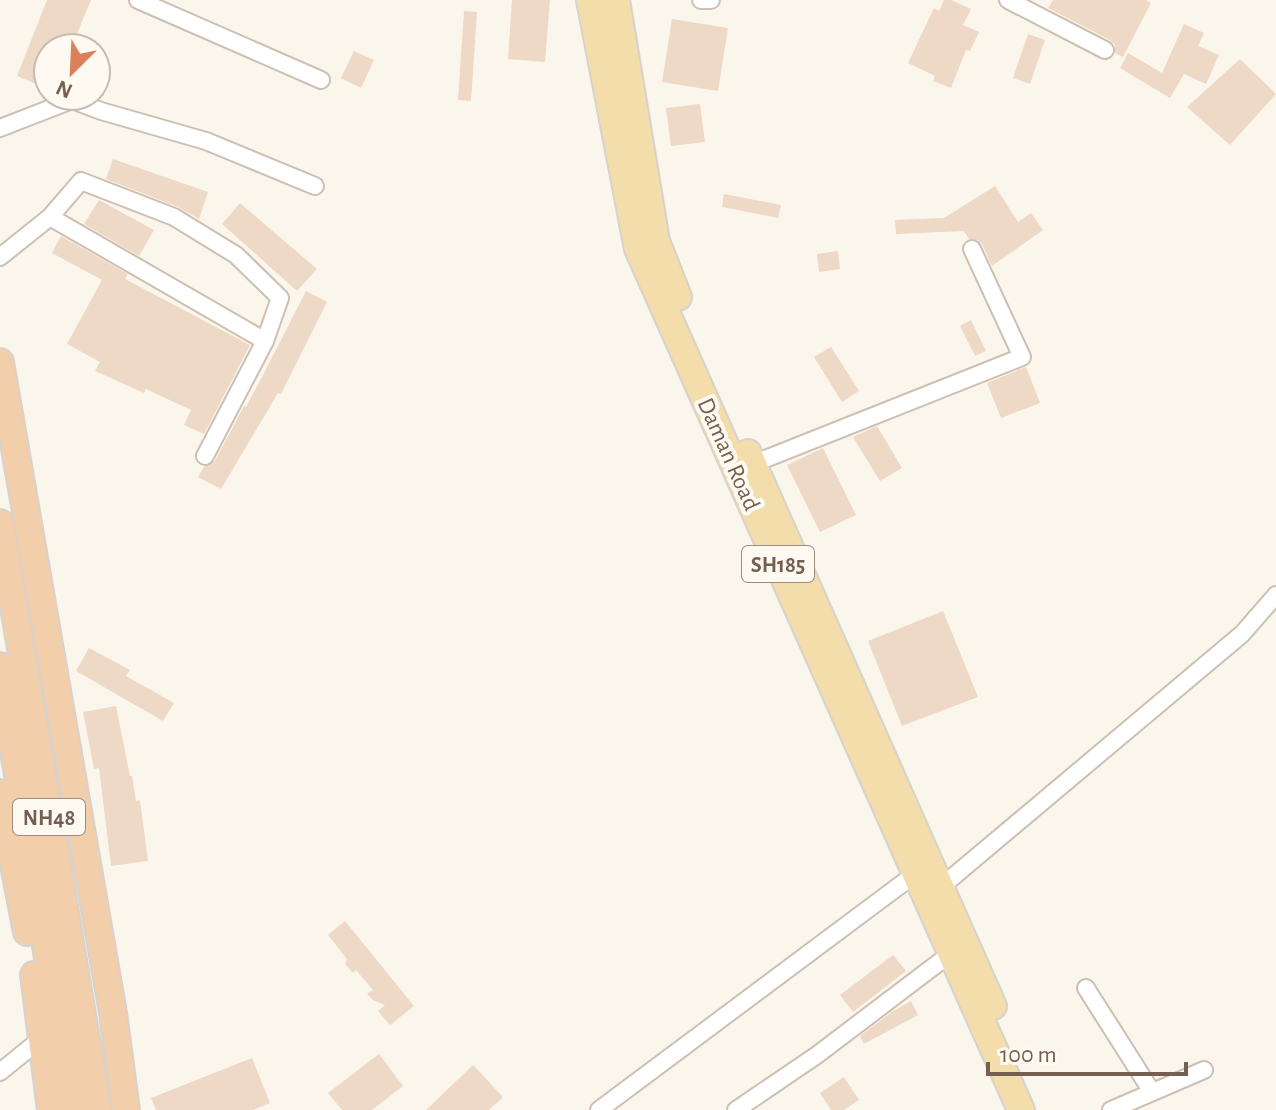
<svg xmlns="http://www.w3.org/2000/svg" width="1276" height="1110" font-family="'Alegreya Sans',sans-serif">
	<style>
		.building { fill: #eed8c6 }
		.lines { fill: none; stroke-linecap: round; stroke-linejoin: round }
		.minor-casing { stroke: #cdbfb2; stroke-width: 20 }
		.primary-casing { stroke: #d8d2ce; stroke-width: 30 }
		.trunk-casing { stroke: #d8d2ce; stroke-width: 30 }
		.minor { stroke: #fff; stroke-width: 16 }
		.primary { stroke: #f3ddab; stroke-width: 26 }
		.trunk { stroke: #f2ceaa; stroke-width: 26 }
		.labels { text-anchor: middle; stroke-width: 8; stroke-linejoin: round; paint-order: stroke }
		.shield { fill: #fefaf2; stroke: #9e8e81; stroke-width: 2 }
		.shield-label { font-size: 22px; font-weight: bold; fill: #755f50 }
		.street-label { font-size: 24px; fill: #755f50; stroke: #fefaf2 }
	</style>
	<rect width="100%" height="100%" fill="#fbf6ec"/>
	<!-- building -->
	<g class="building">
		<polygon points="47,0 91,0 71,48 48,48 48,89 17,76"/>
		<polygon points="512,0 550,0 545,62 508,59"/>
		<polygon points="944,0 951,0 971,9 963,25 979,32 970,51 966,50 951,88 933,81 935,76 908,63 934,8 939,11"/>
		<polygon points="1053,0 1146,0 1151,3 1123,57 1115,53 1115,45 1110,40 1048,8"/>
		<polygon points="464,11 477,12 471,101 458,100"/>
		<polygon points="672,19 728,28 718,91 662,82"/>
		<polygon points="1184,24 1204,33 1198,46 1219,55 1206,84 1184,74 1170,98 1120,68 1128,53 1162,73"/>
		<polygon points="1028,34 1045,40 1030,84 1013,78"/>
		<polygon points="354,51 374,60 361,88 341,78"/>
		<polygon points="1240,59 1276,94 1230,145 1187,107"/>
		<polygon points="700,104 705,142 671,146 666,108"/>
		<polygon points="113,159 208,192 199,219 178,207 106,179"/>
		<polygon points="995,186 1018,222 1031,213 1043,230 992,266 982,244 978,240 969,239 964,231 896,234 895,220 944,218"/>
		<polygon points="724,194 781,205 778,218 722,207"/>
		<polygon points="99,200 154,230 139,256 84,224"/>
		<polygon points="240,203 317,269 297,291 222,224"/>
		<polygon points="61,236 128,274 125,279 250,345 204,434 184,425 191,410 146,389 144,393 95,371 100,362 67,344 102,280 52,253"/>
		<polygon points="838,251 840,269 819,272 817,254"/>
		<polygon points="306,291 327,302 281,394 278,393 221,489 198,477 204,467 215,461 244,406 246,407 261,379"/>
		<polygon points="971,320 986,351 975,356 960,326"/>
		<polygon points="831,347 859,391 842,402 814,357"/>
		<polygon points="1026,367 1040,403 1001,418 987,383"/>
		<polygon points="877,426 902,468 880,481 853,437"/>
		<polygon points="823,448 856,515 820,532 787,465"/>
		<polygon points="943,611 978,697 902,726 868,641"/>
		<polygon points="89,648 130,670 126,676 174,703 163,721 76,671"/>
		<polygon points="116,706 130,776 132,776 136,801 140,800 148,861 111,866 99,768 94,769 83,712"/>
		<polygon points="345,921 414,1006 390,1025 378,1011 385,1005 373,1000 367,994 373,990 356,970 353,973 345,964 347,959 328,935"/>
		<polygon points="893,955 906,971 853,1012 840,995"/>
		<polygon points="911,1001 918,1015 864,1044 860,1036 893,1011"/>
		<polygon points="379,1054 403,1086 372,1110 342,1110 328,1093"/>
		<polygon points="252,1058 270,1103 253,1110 156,1110 151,1098"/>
		<polygon points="473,1065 503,1097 489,1110 426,1110"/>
		<polygon points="844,1077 859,1100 844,1110 831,1110 820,1093"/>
	</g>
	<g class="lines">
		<defs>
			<g id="minor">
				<polyline points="138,0 321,80"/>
				<polyline points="701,0 711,0"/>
				<polyline points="1008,0 1105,50"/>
				<polyline points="0,128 72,100 101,111 206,141 315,186"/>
				<polyline points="50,217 81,181 174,217 236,255 280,298 265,341 205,456"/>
				<polyline points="0,257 50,217 265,341"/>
				<polyline points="745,467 1022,357 972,249"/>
				<polyline points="932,889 942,886 1242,634 1276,595"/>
				<polyline points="1086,988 1152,1092"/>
				<polyline points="0,1072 42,1038"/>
				<polyline points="599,1110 915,874"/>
				<polyline points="736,1110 817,1055 950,954 959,950"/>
				<polyline points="1111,1110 1204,1070"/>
			</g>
			<g id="primary">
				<polyline points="590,0 638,249 1021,1110"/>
				<polyline points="616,0 656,241 678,297"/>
				<polyline points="748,453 993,1006"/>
			</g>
			<g id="trunk">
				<polyline points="0,362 113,1013 126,1110"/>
				<polyline points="0,523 98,1110"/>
				<polyline points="0,666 73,1110"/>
				<polyline points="0,793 27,932"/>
				<polyline points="34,975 51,1110"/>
			</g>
		</defs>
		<!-- minor casing -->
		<use href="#minor" class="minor-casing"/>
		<!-- primary casing -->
		<use href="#primary" class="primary-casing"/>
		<!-- trunk casing -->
		<use href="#trunk" class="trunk-casing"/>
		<!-- minor -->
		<use href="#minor" class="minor"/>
		<!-- primary -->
		<use href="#primary" class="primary"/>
		<!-- trunk -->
		<use href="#trunk" class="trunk"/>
	</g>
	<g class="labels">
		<!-- shield labels -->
		<g class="shield">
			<rect x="742" y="546" width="72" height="36" rx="6"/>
			<rect x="13" y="799" width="72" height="36" rx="6"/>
		</g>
		<g class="shield-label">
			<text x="778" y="572">SH185</text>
			<text x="49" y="825">NH48</text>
		</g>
		<!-- street labels -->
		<g class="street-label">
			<text transform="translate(729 454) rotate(66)" y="8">Daman Road</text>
		</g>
	</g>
	<!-- north arrow -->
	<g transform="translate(72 72) rotate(204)"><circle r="38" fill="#fefaf2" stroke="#c7bcb1" stroke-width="2"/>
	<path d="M0-6L14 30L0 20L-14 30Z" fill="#da805c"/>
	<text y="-12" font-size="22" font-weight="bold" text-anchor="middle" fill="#755f50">N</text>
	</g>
	<!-- scale -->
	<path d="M988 1062v12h198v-12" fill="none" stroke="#755f50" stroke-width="4"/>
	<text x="1000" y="1062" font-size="24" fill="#755f50" stroke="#fefaf2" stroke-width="6" paint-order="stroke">100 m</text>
</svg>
